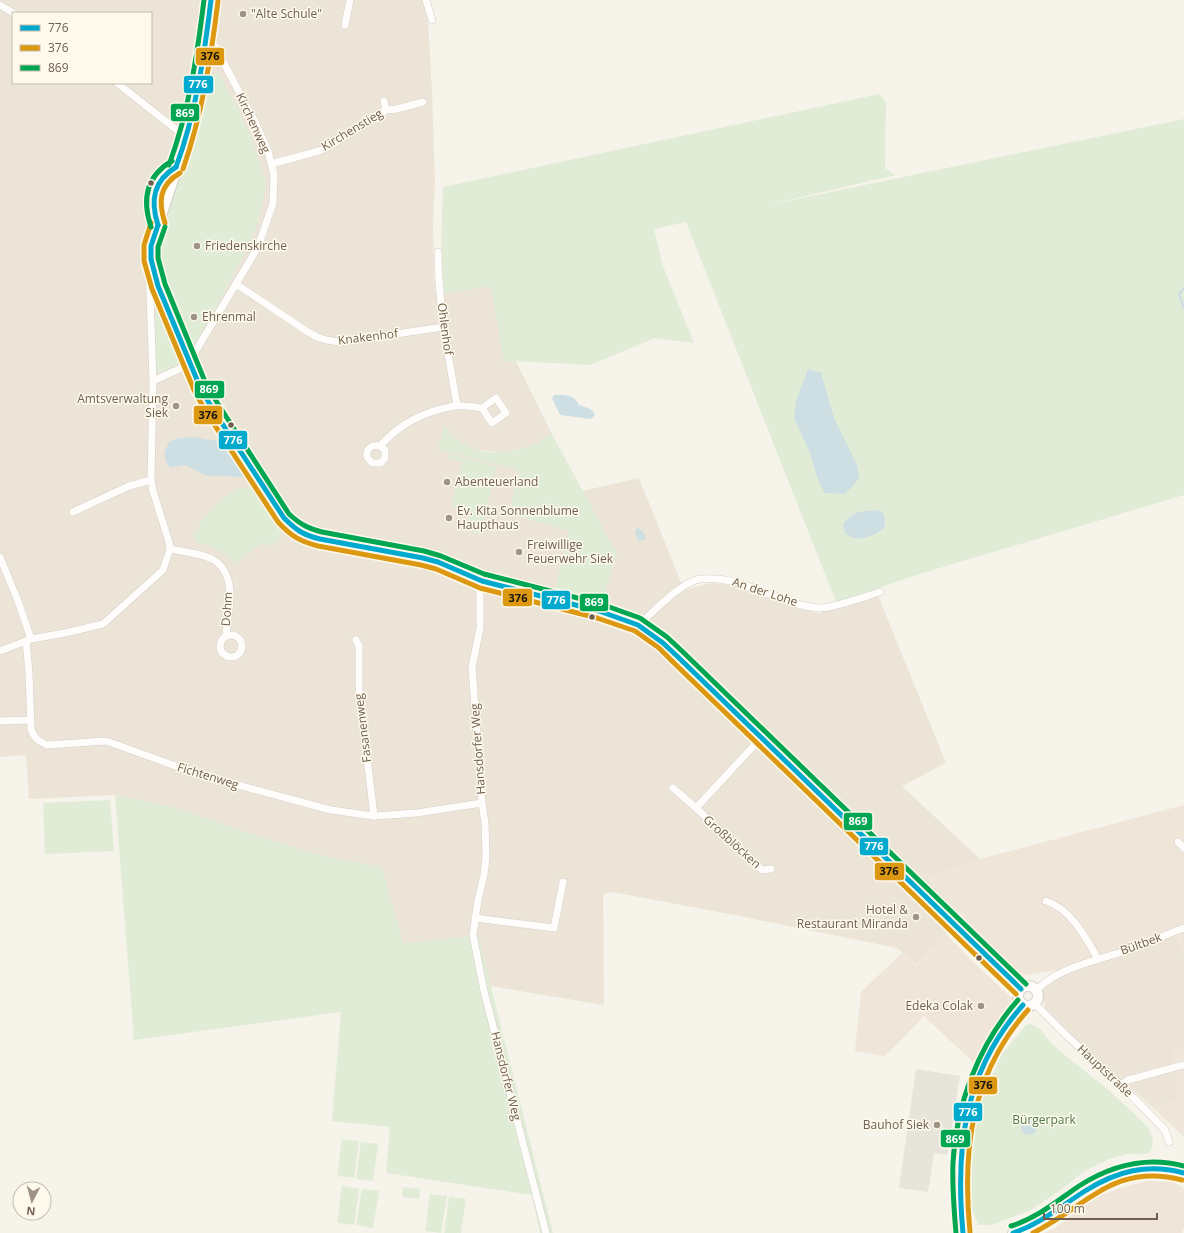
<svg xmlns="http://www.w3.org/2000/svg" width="1184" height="1233" font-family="'Open Sans',sans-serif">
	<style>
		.residential { fill: #ece5d7; fill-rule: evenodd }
		.commercial { fill: #f0e5d9 }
		.industrial { fill: #e7e4db }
		.green { fill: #e0ecd6 }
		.water { fill: #cedfe4 }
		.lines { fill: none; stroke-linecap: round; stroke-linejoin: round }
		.stream { stroke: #cedfe4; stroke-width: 2.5 }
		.street-casing { stroke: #d3cfc8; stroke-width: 8 }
		.secondary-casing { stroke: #d4cfc7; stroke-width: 12 }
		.street { stroke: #fefdfc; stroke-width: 7 }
		.secondary { stroke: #fefdfc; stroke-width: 10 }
		.bus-1-casing { stroke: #fdf9ec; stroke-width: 8 }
		.bus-2-casing { stroke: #fdf9ec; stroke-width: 8 }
		.bus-3-casing { stroke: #fdf9ec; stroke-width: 8 }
		.bus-1 { stroke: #00a9ce; stroke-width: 5 }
		.bus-2 { stroke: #dc9810; stroke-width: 5 }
		.bus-3 { stroke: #00a651; stroke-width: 5 }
		.poi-dot { fill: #9f9385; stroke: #fdf9ec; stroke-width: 1.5 }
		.bus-dot { fill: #705f4e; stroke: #fdf9ec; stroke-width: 1.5 }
		.labels { text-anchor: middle; stroke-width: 3; stroke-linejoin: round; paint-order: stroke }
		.poi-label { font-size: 12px; fill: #705f4e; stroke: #fdf9ec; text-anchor: start }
		.street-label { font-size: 12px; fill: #705f4e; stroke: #fdf9ec }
		.park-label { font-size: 12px; fill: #517a4b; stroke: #fdf9ec }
		.line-badge { stroke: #fdf9ec; stroke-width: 1.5 }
		.badge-label { font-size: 11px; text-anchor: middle; font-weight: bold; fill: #fff }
		.pale-badge-label { font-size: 11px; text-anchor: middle; font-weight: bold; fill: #111 }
	</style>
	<rect width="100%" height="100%" fill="#f6f3ea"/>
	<!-- residential -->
	<g class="residential">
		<path d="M0 0H422L428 19 432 91 435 181 433 225 434 279 436 295 491 286 504 361H516L552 434 538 443 526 448 501 453 475 449 455 439 444 426 441 439 500 464 519 470 511 508 518 516 570 531 556 590 617 554 582 491 639 478 684 590 712 583 729 585 819 614 836 602 875 588 946 763 902 786 980 859 927 878 959 913 946 934 916 965 897 948 740 916 612 892 603 894 604 1005 490 986 478 935 403 944 382 867 319 855 244 832 180 809 115 795 29 799 26 755 0 757ZM13 13H151V83H13Z"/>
		<polygon points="1176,930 1184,955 1184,1046 1173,1050 1179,1089 1174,1101 1154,1109 1046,1012 1042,992 1060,970"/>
	</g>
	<!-- commercial -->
	<g class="commercial">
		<polygon points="1184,805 1184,955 1177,931 1060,970 1024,975 1005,962 927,878 980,859"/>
		<polygon points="946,934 974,963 1015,1001 974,1063 924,1016 885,1056 855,1051 861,992 902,953 916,966"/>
		<polygon points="1184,1046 1184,1137 1154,1109 1174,1101 1179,1089 1173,1050"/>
		<polygon points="1147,1181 1174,1182 1184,1189 1184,1227 1182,1233 1044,1233 1056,1228 1075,1212 1099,1196 1121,1188"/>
	</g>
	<!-- industrial -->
	<polygon class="industrial" points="916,1069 960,1076 947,1155 934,1153 928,1192 899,1188"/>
	<!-- green -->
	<g class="green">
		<polygon points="218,72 233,99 252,139 266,181 260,215 251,241 216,308 193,346 163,283 155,258 154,248 172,197 191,155 209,76"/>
		<path d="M879 94 886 102 885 168 895 175 763 206 1184 119V495L926 572 836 602 686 222 654 229 663 266 694 343 655 338 590 365 516 361 504 362 491 286 445 294C439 259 442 223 443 187Z"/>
		<path d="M156 289 181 359C175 366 164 376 155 370Z"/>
		<path d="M444 425C450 435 456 440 467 445 495 460 526 451 552 434L617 554 602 601 555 590 569 531 518 516 511 508 519 470 437 449 441 439Z"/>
		<polygon points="450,454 497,467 480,533 466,530 471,511 451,506 462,462 448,458"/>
		<path d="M240 488H248L256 491 281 528C280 535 279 543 272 546L264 543C253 547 245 556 236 564 223 552 214 546 196 543L193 535C206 514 217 499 240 488Z"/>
		<polygon points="115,795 180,809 244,832 319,855 382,867 403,944 478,935 553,1233 540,1233 532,1195 386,1173 390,1127 332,1121 341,1012 134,1040"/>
		<polygon points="110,800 114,851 45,854 43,803"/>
		<polygon points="1031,1024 1040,1029 1052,1044 1066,1056 1111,1092 1148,1127 1153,1140 1152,1148 1148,1154 1128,1154 1109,1159 1084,1171 1062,1189 1031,1210 991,1225 978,1225 972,1209 969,1146 974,1115 1002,1054 1026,1025"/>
		<polygon points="342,1139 359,1141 354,1178 337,1176"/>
		<polygon points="361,1142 378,1144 373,1181 356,1179"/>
		<polygon points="342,1186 359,1189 354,1225 337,1223"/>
		<polygon points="403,1187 420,1189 419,1199 402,1197"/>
		<polygon points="362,1189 379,1191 373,1228 356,1225"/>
		<polygon points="430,1194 447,1196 441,1233 425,1231"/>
		<polygon points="449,1197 466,1199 461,1233 444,1233"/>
	</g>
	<!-- water -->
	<g class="water">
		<polygon points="808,369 821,373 834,418 857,465 859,478 852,487 844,494 825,493 819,483 810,453 794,418 796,401"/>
		<path d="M554 395C564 394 575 395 579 405 587 408 591 407 595 415L591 419 560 415 552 398Z"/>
		<polygon points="193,437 208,440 223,441 248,477 210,476 204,475 185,465 171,468 167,464 164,453 169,442 179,438"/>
		<path d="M875 510 879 511 884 514 885 527C878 534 866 540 854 538 852 538 848 535 845 533L843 524C853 511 859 512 875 510Z"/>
		<path d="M638 528C643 531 646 534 645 540L638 541 635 533 636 529Z"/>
		<circle cx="1029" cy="1127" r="8"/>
	</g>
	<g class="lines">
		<!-- stream -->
		<polyline class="stream" points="1184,289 1179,294 1184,308"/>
		<defs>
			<g id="street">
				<polyline points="426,0 432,20"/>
				<polyline points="0,5 13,13"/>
				<polyline points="345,25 350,0"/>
				<polyline points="117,83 187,138"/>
				<polyline points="386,110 397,109 423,102"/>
				<polyline points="271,164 319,151 330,146 386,110 384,101"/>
				<path d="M438 252C438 303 448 354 457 405"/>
				<polyline points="149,265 153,381"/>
				<path d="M236 284 308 332C319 339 328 341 341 342L444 327"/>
				<polyline points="189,362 258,247 273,203 274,174 268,151 256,124 215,46 205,43"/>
				<path d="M380 446 385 450V458L381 463H372L367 457C366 448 372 444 380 446 397 427 417 415 441 409 446 408 451 406 456 406 464 405 474 407 482 408L492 423 506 413 496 398 482 408"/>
				<polyline points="73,512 129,486 151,480"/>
				<path d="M170 549C181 551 202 554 212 559 238 573 229 609 226 633L227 636"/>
				<polyline points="0,557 18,601 31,639"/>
				<polyline points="482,581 480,591 480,628 472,667 482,803 485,823 486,857 484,875 478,900 473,935 484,991 546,1233"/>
				<path d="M638 625C654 612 677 586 696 580 702 578 710 579 717 579 752 582 783 605 819 608 832 609 866 596 880 592"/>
				<circle cx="231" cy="646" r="11"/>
				<polyline points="356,640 359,646 359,691 374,816"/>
				<path d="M26 641 29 673 31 729C34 739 39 741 47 745L105 741 112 743 200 775 331 810 374 816 417 813 482 803"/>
				<polyline points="0,651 31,639 65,633 103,624 163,570 170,549 169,542 153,491 151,480 153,381 190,364"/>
				<polyline points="0,721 31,720"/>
				<polyline points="673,788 696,808 761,738"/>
				<polyline points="696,808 762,870 771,869"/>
				<polyline points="1178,842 1184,848"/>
				<path d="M1046 901C1071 909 1086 938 1098 959"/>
				<polyline points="475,918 554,928 563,882"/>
				<path d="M1036 990C1062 965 1104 959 1138 947 1153 941 1168 933 1184 928"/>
				<polyline points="1035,1004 1067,1036 1121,1085 1165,1130 1169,1142"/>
				<polyline points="1121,1085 1128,1080 1184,1065"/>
			</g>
			<g id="secondary">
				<path d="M211 0 205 46 194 108 187 138 151 246V259L158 286 200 387 212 408 284 518C296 531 304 534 320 539L423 558 438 562 482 581 599 611 638 625 663 643 678 657 1021 989"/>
				<circle cx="1028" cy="996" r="10"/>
				<path d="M963 1233C955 1168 959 1110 991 1052 1000 1035 1010 1019 1023 1005"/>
				<path d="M1013 1233C1036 1227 1053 1213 1072 1200 1104 1176 1144 1159 1184 1173"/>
			</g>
		</defs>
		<!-- street casing -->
		<use href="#street" class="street-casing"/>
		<!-- secondary casing -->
		<use href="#secondary" class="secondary-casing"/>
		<!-- street -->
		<use href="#street" class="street"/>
		<!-- secondary -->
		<use href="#secondary" class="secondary"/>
		<defs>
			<g id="bus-1">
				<path d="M176 167C196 113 204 57 211 0"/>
				<path d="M158 225 151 246V259L158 286 200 387 212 408 284 518C296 530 303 535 320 539L423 558 438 562 482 581 599 611 638 625 663 643 678 657 1021 989"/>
				<path d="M158 225C150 201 153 181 176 167"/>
				<path d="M963 1233C955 1148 964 1071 1023 1005"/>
				<path d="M1013 1233C1040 1224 1061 1206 1085 1191 1117 1171 1147 1163 1184 1173"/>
			</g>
			<g id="bus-2">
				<path d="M183 169C202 115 211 58 218 1"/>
				<path d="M151 223 144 245V261L152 289 194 390 206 412 278 522C291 536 299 541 318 546L421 565 436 569 480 588 597 618 635 631 659 648 673 662 1016 994"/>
				<path d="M165 223C158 202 159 185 180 173"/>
				<path d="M970 1232C962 1150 971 1074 1028 1010"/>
				<path d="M1033 1233C1087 1206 1115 1162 1182 1180"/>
			</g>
			<g id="bus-3">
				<path d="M169 165C189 111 197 56 204 0"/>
				<path d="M151 227C142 200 146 176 172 161"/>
				<path d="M165 227 158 247V258L165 284 206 384 218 404 289 514C300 524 307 528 322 532L424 551 441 556 484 574 601 604 640 618 667 637 683 652 1026 984"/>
				<path d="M1011 1226C1037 1218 1057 1201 1079 1186 1112 1165 1146 1156 1184 1166"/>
				<path d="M956 1233C954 1210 952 1186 953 1163 956 1104 979 1044 1018 1000"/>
			</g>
		</defs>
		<!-- bus-1 casing -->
		<use href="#bus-1" class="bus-1-casing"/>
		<!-- bus-2 casing -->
		<use href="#bus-2" class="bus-2-casing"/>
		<!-- bus-3 casing -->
		<use href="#bus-3" class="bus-3-casing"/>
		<!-- bus-1 -->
		<use href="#bus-1" class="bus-1"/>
		<!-- bus-2 -->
		<use href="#bus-2" class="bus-2"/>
		<!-- bus-3 -->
		<use href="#bus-3" class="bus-3"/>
	</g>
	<!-- markers -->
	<g class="poi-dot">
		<circle cx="243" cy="14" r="4"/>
		<circle cx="197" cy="246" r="4"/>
		<circle cx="194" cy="317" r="4"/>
		<circle cx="176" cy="406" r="4"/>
		<circle cx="447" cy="482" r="4"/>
		<circle cx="449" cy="518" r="4"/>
		<circle cx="519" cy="552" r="4"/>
		<circle cx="916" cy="917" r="4"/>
		<circle cx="981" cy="1006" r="4"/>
		<circle cx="937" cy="1125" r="4"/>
	</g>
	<g class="bus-dot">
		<circle cx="151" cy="183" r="3.5"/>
		<circle cx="231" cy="425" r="3.5"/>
		<circle cx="592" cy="617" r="3.5"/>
		<circle cx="979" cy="958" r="3.5"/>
	</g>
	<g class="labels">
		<!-- poi labels -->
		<g class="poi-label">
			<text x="251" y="18">"Alte Schule"</text>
			<text x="205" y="250">Friedenskirche</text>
			<text x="202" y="321">Ehrenmal</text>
			<text x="168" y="403" text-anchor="end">Amtsverwaltung<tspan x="168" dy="14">Siek</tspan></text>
			<text x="455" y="486">Abenteuerland</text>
			<text x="457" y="515">Ev. Kita Sonnenblume<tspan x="457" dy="14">Haupthaus</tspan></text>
			<text x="527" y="549">Freiwillige<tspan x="527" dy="14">Feuerwehr Siek</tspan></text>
			<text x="908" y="914" text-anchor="end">Hotel &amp;<tspan x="908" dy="14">Restaurant Miranda</tspan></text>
			<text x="973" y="1010" text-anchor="end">Edeka Colak</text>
			<text x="929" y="1129" text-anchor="end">Bauhof Siek</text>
		</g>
		<!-- street labels -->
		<g class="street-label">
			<text transform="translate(253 123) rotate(65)" y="4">Kirchenweg</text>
			<text transform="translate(352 130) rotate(-31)" y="4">Kirchenstieg</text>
			<text transform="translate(445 329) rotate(82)" y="4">Ohlenhof</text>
			<text transform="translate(368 337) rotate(-7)" y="4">Knakenhof</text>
			<text transform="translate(765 592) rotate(18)" y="4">An der Lohe</text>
			<text transform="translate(227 609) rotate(-86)" y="4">Dohm</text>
			<text transform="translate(363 728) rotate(-97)" y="4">Fasanenweg</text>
			<text transform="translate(478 749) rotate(-94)" y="4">Hansdorfer Weg</text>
			<text transform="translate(208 776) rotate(17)" y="4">Fichtenweg</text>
			<text transform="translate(732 842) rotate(42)" y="4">Großblöcken</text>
			<text transform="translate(1141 944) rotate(-20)" y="4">Bültbek</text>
			<text transform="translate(1105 1071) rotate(43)" y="4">Hauptstraße</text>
			<text transform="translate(506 1076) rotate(76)" y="4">Hansdorfer Weg</text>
		</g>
		<!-- park labels -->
		<g class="park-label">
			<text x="1044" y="1124">Bürgerpark</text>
		</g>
	</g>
	<g class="line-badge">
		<rect x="195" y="47" width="30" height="19" rx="4" fill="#dc9810"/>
		<rect x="183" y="75" width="31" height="19" rx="4" fill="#00a9ce"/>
		<rect x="170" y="103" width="30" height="19" rx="4" fill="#00a651"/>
		<rect x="194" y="380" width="31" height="19" rx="4" fill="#00a651"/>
		<rect x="193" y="405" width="30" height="20" rx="4" fill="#dc9810"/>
		<rect x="218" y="430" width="30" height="20" rx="4" fill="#00a9ce"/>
		<rect x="502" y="588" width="31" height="19" rx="4" fill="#dc9810"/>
		<rect x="541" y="590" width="30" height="20" rx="4" fill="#00a9ce"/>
		<rect x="579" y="593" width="30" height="19" rx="4" fill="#00a651"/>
		<rect x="843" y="812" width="30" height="19" rx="4" fill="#00a651"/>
		<rect x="859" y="837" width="30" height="19" rx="4" fill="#00a9ce"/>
		<rect x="874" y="862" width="31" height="19" rx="4" fill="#dc9810"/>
		<rect x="968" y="1076" width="30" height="19" rx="4" fill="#dc9810"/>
		<rect x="953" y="1102" width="30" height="20" rx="4" fill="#00a9ce"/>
		<rect x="940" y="1129" width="31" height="19" rx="4" fill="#00a651"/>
	</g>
	<g class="badge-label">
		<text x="198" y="88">776</text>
		<text x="185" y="117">869</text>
		<text x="209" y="393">869</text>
		<text x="233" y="444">776</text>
		<text x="556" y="604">776</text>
		<text x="594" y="606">869</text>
		<text x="858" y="825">869</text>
		<text x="874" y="850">776</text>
		<text x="968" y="1116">776</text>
		<text x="955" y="1143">869</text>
	</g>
	<g class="pale-badge-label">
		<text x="210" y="60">376</text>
		<text x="208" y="419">376</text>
		<text x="518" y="602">376</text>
		<text x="889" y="875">376</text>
		<text x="983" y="1089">376</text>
	</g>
	<!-- legend -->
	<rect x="12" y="12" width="140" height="72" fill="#fdf9ec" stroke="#c5bbad"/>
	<rect x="20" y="25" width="20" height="6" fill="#00a9ce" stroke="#c5bbad"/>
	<text x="48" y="32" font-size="12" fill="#705f4e">776</text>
	<rect x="20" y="45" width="20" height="6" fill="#dc9810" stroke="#c5bbad"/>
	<text x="48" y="52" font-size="12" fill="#705f4e">376</text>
	<rect x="20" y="65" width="20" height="6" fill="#00a651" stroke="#c5bbad"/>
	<text x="48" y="72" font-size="12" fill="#705f4e">869</text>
	<!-- north arrow -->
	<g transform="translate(32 1201) rotate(186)"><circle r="19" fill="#fdf9ec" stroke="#c5bbad"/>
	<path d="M0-3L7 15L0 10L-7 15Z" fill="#9f9385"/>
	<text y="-6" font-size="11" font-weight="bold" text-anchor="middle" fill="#705f4e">N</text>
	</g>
	<!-- scale -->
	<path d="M1044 1213v6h113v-6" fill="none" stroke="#705f4e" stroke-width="2"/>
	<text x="1050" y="1213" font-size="12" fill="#705f4e" stroke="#fdf9ec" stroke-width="3" paint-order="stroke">100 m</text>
</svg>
